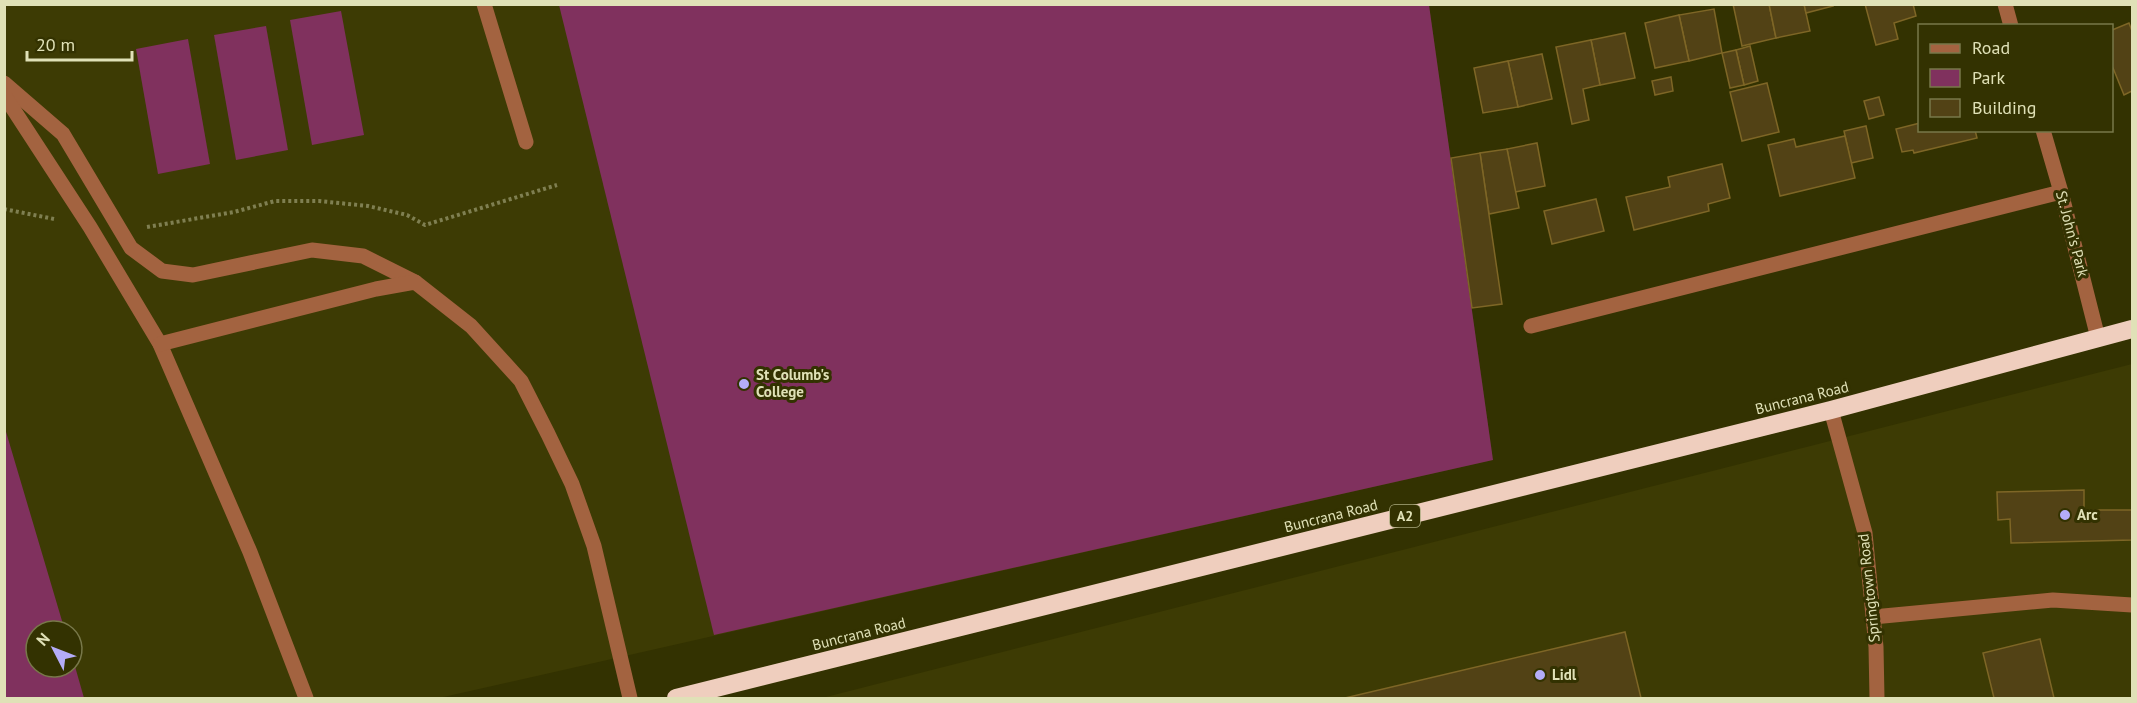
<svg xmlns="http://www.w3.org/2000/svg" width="2137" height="703" font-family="'PT Sans',sans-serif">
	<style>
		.built { fill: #3d3b04; fill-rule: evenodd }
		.green { fill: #80315e }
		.building { fill: #524215; stroke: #7e6626; stroke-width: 1.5 }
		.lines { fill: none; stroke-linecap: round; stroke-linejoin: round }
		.path { stroke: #7f7f51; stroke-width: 4; stroke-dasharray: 3 3; stroke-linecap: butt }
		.minor { stroke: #a36340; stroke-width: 15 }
		.highway { stroke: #efcebe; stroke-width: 18 }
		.poi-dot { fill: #b4acf9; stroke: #333201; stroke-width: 2 }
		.labels { text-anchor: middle; stroke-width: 6; stroke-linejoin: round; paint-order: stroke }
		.shield { fill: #333201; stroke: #acac80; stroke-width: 1.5 }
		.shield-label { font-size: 14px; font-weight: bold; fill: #e0e1b7 }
		.street-label { font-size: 15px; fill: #e0e1b7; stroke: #333201 }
		.poi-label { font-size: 15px; font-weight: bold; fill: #e0e1b7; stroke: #333201; text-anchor: start }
	</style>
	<rect width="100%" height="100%" fill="#333201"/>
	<!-- built -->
	<g class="built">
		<path d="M4 5H1429L1493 460 439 698H5ZM36 631H72V667H36Z"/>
		<polygon points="2132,364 2132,698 822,698"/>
	</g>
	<!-- green -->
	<g class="green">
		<polygon points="559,5 1429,5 1493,460 714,635"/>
		<polygon points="341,11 364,135 312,145 290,20"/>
		<polygon points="266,26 288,150 236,160 214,35"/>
		<polygon points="188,39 210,164 158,174 136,49"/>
		<polygon points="4,425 65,631 36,631 36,667 72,667 72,656 84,698 5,698"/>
	</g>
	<!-- building -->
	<g class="building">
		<polygon points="1733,4 1769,4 1776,38 1742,46"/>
		<polygon points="1769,4 1804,4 1810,31 1776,38"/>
		<polygon points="1804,4 1832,4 1833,6 1806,13"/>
		<polygon points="1865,4 1913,4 1916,16 1894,23 1898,39 1876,45"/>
		<polygon points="1714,9 1722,53 1689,61 1679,15"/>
		<polygon points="1679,15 1689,61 1655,68 1645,23"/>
		<polygon points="2129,23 2132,31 2132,91 2124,95 2113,68 2112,68 2112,30"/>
		<polygon points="1625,33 1635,78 1600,85 1591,40"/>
		<polygon points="1591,40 1600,85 1583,89 1589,120 1572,124 1556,47"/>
		<polygon points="1750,46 1758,81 1744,85 1736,50"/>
		<polygon points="1736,50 1744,85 1730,88 1722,53"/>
		<polygon points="1542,54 1552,99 1518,107 1508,61"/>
		<polygon points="1508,61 1518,107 1483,113 1474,68"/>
		<polygon points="1671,77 1673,91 1655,95 1652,81"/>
		<polygon points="1767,83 1779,132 1742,141 1730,92"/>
		<polygon points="1879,97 1884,115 1869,119 1864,101"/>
		<polygon points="1920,123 1920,130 1975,130 1977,138 1914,153 1913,150 1902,152 1896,129"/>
		<polygon points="1866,126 1873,158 1851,163 1844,131"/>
		<polygon points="1845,136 1855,178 1780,196 1768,145 1794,139 1796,147"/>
		<polygon points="1537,143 1545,186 1515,192 1507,149"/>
		<polygon points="1507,149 1519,208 1489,214 1480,153"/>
		<polygon points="1480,153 1502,304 1472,308 1451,158"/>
		<polygon points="1722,164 1730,198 1708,204 1709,211 1634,230 1626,197 1670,187 1668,177"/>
		<polygon points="1596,199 1604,231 1552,244 1544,211"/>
		<polygon points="2084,490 2084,510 2132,510 2132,540 2011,543 2010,519 1998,520 1997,492"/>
		<polygon points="1625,632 1641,698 1345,698"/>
		<polygon points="2040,639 2054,698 1994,698 1983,653"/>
	</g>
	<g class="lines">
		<!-- path -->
		<g class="path">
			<polyline points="4,209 54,219"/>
			<polyline points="147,227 234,212 275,201 319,201 368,206 407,215 425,225 557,185"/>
		</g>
		<!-- minor -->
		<g class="minor">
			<polyline points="484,4 526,142"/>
			<polyline points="2005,4 2011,26"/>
			<polyline points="4,83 63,134 131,248 162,271 193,275 312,250 363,256 415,282"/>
			<polyline points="4,95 90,227 160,344 250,552 306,698"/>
			<polyline points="2043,130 2061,192 2098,338"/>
			<polyline points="1531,326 2061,192"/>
			<polyline points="160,344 376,289 415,282 471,326 521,381 548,434 572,484 594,546 630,698"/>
			<polyline points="1831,410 1865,533 1876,647 1877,698"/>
			<polyline points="1873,617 2053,600 2132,605"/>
		</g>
		<!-- highway -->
		<polyline class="highway" points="676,698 1831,410 2132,329"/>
	</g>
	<!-- markers -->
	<g class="poi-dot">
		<circle cx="744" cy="384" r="6"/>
		<circle cx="2065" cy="515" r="6"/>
		<circle cx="1540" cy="675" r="6"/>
	</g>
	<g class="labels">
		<!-- shield labels -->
		<rect class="shield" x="1390" y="505" width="30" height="22" rx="4.5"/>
		<g class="shield-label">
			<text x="1405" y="521">A2</text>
		</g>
		<!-- street labels -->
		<g class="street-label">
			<text transform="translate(2072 234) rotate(75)" y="5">St. John's Park</text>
			<text transform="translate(1802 398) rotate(-14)" y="5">Buncrana Road</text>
			<text transform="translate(1331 516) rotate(-14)" y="5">Buncrana Road</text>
			<text transform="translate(1869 588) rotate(-96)" y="5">Springtown Road</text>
			<text transform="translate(859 634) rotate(-14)" y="5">Buncrana Road</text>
		</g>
		<!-- poi labels -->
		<g class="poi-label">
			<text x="756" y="380">St Columb's<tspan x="756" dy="17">College</tspan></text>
			<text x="2077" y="520">Arc</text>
			<text x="1552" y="680">Lidl</text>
		</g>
	</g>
	<!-- border -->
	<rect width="2137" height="703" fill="none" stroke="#e0e1b7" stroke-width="12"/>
	<!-- legend -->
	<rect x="1918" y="24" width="195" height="108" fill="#333201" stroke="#78784a" stroke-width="1.5"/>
	<rect x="1930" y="44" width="30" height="9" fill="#a36340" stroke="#78784a" stroke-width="1.5"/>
	<text x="1972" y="54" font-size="18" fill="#e0e1b7">Road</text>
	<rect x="1930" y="69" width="30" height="18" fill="#80315e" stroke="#78784a" stroke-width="1.5"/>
	<text x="1972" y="84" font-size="18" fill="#e0e1b7">Park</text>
	<rect x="1930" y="99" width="30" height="18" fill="#524215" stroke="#78784a" stroke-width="1.5"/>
	<text x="1972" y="114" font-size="18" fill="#e0e1b7">Building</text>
	<!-- north arrow -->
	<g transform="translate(54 649) rotate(312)"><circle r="28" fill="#333201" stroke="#78784a" stroke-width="1.5"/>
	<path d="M0-4.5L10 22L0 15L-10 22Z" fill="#b4acf9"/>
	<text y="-9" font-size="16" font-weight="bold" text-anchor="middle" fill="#e0e1b7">N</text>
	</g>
	<!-- scale -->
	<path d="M27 51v9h105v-9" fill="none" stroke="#e0e1b7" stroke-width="3"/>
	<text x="36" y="51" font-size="18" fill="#e0e1b7" stroke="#333201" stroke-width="4.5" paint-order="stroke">20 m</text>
</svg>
